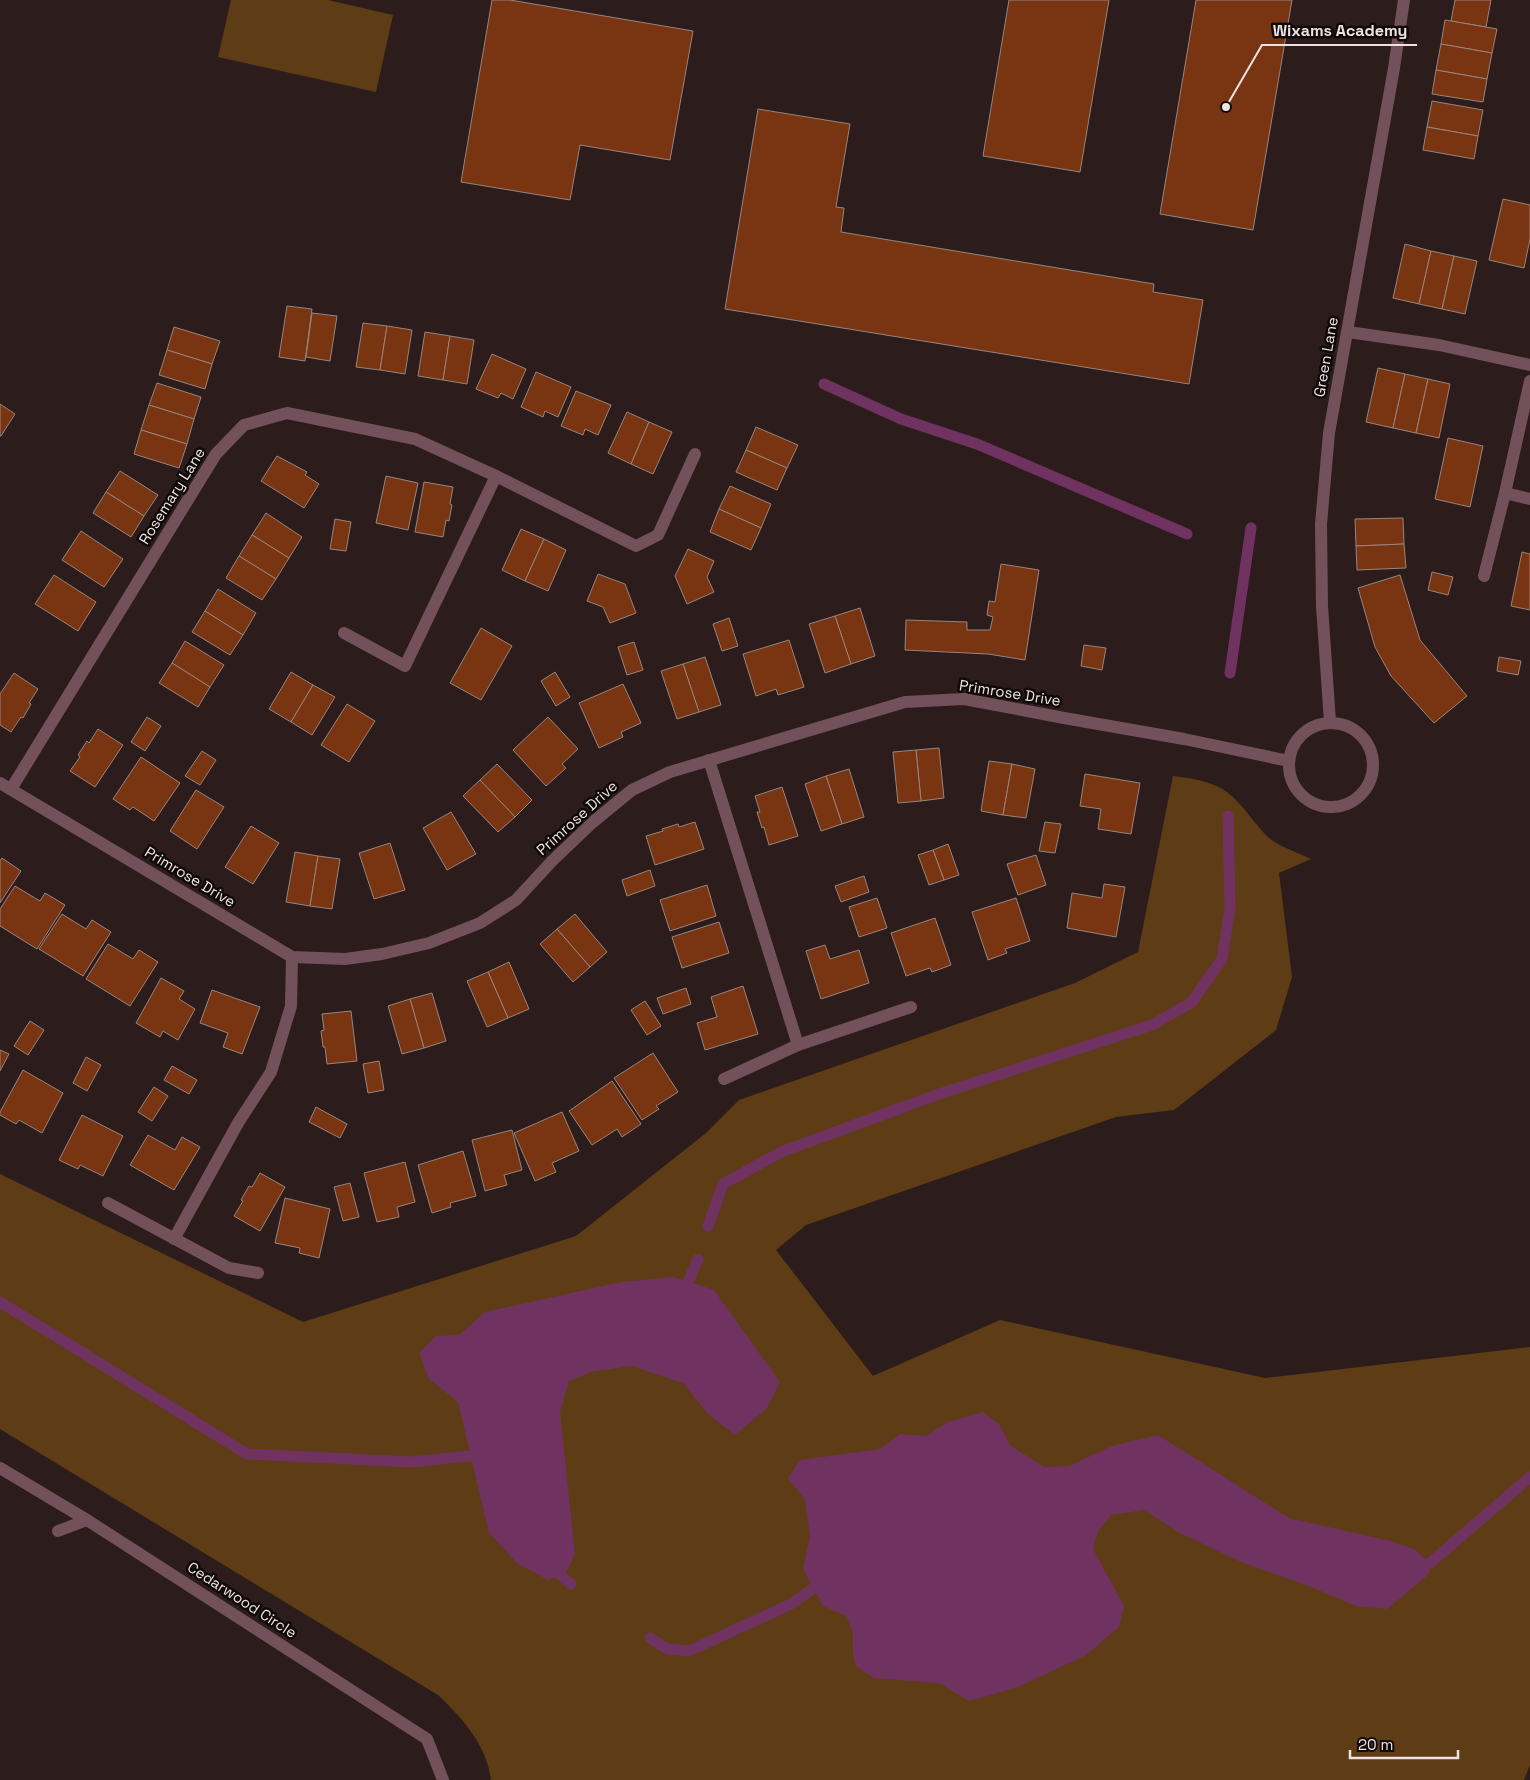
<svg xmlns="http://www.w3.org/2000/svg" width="1530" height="1780" font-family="'Space Grotesk',sans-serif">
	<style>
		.green { fill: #5e3c15 }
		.water { fill: #703361 }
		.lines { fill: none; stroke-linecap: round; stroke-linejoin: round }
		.stream { stroke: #703361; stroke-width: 11 }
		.building { fill: #793512; stroke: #96857e }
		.minor { stroke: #73515a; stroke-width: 12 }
		.labels { text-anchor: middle; stroke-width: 5; stroke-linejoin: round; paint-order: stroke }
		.street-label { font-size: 15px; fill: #eee3e2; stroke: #0f0909 }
		.leader { fill: none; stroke: #eee3e2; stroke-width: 2 }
		.callout-dot { fill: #eee3e2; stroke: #0f0909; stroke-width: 2 }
		.callout-label { font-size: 16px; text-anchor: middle; font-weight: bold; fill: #eee3e2; stroke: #0f0909; stroke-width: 5; stroke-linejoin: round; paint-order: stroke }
	</style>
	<rect width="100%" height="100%" fill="#2c1d1c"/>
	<!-- green -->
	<g class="green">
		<polygon points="231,0 328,0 393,15 376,92 218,57"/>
		<path d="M1173 776C1197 779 1219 782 1236 800 1248 812 1257 827 1269 838 1279 847 1299 853 1311 859L1279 873 1292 977 1276 1030 1174 1110 1116 1117 806 1225 776 1250 873 1376 1000 1320 1265 1378 1530 1347V1765L1524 1780H491C487 1745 462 1718 438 1695L0 1429V1174L303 1322 576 1236 706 1133 739 1100 1075 983 1138 952Z"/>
	</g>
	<!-- water -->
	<g class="water">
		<polygon points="674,1277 714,1290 780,1382 767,1408 735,1435 708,1414 683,1383 632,1366 594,1371 569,1381 560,1412 575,1554 566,1572 548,1580 517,1563 489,1533 458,1402 428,1378 419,1353 436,1336 459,1335 485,1312 621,1282"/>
		<polygon points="983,1412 999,1424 1010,1445 1044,1467 1069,1466 1112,1446 1158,1435 1289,1518 1390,1541 1414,1549 1430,1563 1429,1574 1387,1609 1356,1606 1314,1588 1241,1562 1180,1533 1144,1510 1111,1515 1098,1531 1093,1549 1124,1606 1119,1627 1086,1655 1018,1687 969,1701 939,1683 874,1678 856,1666 853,1655 853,1632 846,1616 823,1606 803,1569 810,1536 805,1500 788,1478 800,1460 880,1449 900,1434 926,1436 948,1422"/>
	</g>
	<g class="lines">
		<!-- stream -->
		<g class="stream">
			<polyline points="824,384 901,419 977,444 1187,534"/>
			<polyline points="1230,673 1251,528"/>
			<polyline points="708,1226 723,1184 781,1152 939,1094 1152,1025 1192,1002 1222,959 1230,909 1228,816"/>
			<polyline points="688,1282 698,1259"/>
			<polyline points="0,1302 247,1454 411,1462 470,1456"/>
			<polyline points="1430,1563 1530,1477"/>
			<polyline points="560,1575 571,1584"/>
			<polyline points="650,1638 667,1649 689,1651 791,1604 814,1588"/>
		</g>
	</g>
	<!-- building -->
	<g class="building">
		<polygon points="492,0 510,0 693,31 670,160 580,145 570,200 461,182"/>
		<polygon points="1009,0 1109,0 1080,172 983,156"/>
		<polygon points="1196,0 1292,0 1253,230 1160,214"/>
		<polygon points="1455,0 1491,0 1486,27 1451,21"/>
		<polygon points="1445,20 1497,29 1492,53 1441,44"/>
		<polygon points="1441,44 1492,53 1487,79 1436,70"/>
		<polygon points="1436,70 1487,79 1483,102 1432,94"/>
		<polygon points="1432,101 1483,110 1478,136 1427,127"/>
		<polygon points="758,109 850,124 836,207 844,208 841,232 1154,284 1153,292 1203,300 1189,384 725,309"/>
		<polygon points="1427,127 1478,136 1474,159 1423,150"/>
		<polygon points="1503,199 1530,205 1530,239 1524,268 1489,260"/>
		<polygon points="1405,244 1431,251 1419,304 1393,298"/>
		<polygon points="1431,251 1454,256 1442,309 1419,304"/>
		<polygon points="1454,256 1477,261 1465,314 1442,309"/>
		<polygon points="287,306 312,309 305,361 279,357"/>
		<polygon points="312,313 337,316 330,361 306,357"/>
		<polygon points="363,323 387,326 380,370 356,367"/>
		<polygon points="387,326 412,330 405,374 380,370"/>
		<polygon points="174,327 220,341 212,364 167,350"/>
		<polygon points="425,332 450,336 443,380 418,376"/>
		<polygon points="450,336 474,340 467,384 443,380"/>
		<polygon points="167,350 212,364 205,389 159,375"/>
		<polygon points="492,354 526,369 513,399 501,393 498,398 476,389"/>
		<polygon points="1378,368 1405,374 1393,428 1366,422"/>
		<polygon points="536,372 571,387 558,417 545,411 543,417 521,407"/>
		<polygon points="1405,374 1428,379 1416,433 1393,428"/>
		<polygon points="1428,379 1450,384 1439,438 1416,433"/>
		<polygon points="157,383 201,397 194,419 149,405"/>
		<polygon points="576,391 611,405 598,435 585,429 583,435 561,426"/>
		<polygon points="0,404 15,414 1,436 0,436"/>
		<polygon points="149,405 194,419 187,444 141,430"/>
		<polygon points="627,412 649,422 631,464 608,453"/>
		<polygon points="649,422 672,432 653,474 631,464"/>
		<polygon points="756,427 798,445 787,468 746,450"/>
		<polygon points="141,430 187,444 179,468 134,454"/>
		<polygon points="1448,438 1483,446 1470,507 1435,499"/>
		<polygon points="746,450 787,468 777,490 736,472"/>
		<polygon points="277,456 307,472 305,475 319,484 304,508 261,481"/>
		<polygon points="120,471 158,495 144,516 106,492"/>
		<polygon points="386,476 418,483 408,530 376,523"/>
		<polygon points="424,482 453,487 450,504 452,505 449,521 446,520 443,537 415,532"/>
		<polygon points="730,486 771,504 761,528 719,509"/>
		<polygon points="106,492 144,516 131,537 93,513"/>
		<polygon points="719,509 761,528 751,550 710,532"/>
		<polygon points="266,513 302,537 289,558 252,535"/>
		<polygon points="1403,518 1404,544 1356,546 1355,519"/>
		<polygon points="335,519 351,522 346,551 330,549"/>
		<polygon points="521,529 544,539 525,581 502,570"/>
		<polygon points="81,531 123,559 104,587 62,560"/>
		<polygon points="252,535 289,558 276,579 239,556"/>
		<polygon points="544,539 566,550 548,591 525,581"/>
		<polygon points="1404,544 1406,568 1357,570 1356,546"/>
		<polygon points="688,549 714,561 707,577 714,592 687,604 675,576"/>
		<polygon points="1522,552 1530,554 1530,610 1511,606"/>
		<polygon points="239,556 276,579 262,600 226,578"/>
		<polygon points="1001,564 1039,570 1025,660 988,654 905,650 906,620 967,622 967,630 990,630 993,617 987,615 989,601 995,602"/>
		<polygon points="1432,572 1453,577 1448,595 1428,590"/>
		<polygon points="598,574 625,584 636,613 610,623 603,607 587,601"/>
		<polygon points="54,575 96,602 78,631 35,604"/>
		<polygon points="1400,575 1420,640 1467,696 1434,723 1391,676 1375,647 1358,588"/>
		<polygon points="218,589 256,613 243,635 205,611"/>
		<polygon points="860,608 875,656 851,664 835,616"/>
		<polygon points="205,611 243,635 230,655 192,632"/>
		<polygon points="835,616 851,664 825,673 809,624"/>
		<polygon points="729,618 738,646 722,651 713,624"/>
		<polygon points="481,628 512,646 481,700 450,683"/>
		<polygon points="789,640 804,687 778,695 776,689 756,696 743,654"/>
		<polygon points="185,641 224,665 210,687 172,663"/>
		<polygon points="634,642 643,670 627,675 618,647"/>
		<polygon points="1084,645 1106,648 1102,670 1081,666"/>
		<polygon points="705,657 721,705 699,712 683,664"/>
		<polygon points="1499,657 1521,661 1518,675 1497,671"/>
		<polygon points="172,663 210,687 198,707 159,683"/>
		<polygon points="683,664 699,712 677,719 661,671"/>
		<polygon points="291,672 313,685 291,722 269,709"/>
		<polygon points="555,672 570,697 556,706 541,681"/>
		<polygon points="14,673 38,689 29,703 31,704 23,718 21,717 11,732 0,725 0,694"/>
		<polygon points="623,684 641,723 621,732 623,737 599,748 579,703"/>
		<polygon points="313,685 335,697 312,735 291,722"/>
		<polygon points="347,704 375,721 349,762 321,745"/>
		<polygon points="147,717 161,726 145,751 131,742"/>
		<polygon points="548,717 578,749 562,764 566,768 546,786 513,750"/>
		<polygon points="98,729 123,745 95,787 70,771 80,757 78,755 87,741 89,743"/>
		<polygon points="939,748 944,798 921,801 916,750"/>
		<polygon points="916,750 921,801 898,803 893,752"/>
		<polygon points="202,751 216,760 200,785 185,776"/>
		<polygon points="141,757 180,783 154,821 133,807 130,810 113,799"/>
		<polygon points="989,761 1012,764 1003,815 981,811"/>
		<polygon points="497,764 532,800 515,817 480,780"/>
		<polygon points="1012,764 1035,769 1026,818 1003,815"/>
		<polygon points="849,769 864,817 842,824 826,776"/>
		<polygon points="1085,774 1140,783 1131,834 1098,829 1101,809 1080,806"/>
		<polygon points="826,776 842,824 821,831 805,784"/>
		<polygon points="480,780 515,817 498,832 463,796"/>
		<polygon points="782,787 798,836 769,845 764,827 762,828 757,812 760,812 755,796"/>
		<polygon points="196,790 224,807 197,849 170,831"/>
		<polygon points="451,812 476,854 447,870 423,828"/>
		<polygon points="695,822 704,849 655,865 646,836 663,831 662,829 678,824 679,827"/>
		<polygon points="1045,822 1061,824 1055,853 1039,851"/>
		<polygon points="251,826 279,843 253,884 225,867"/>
		<polygon points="390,843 405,890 374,899 359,853"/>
		<polygon points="948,844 959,875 944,880 933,850"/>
		<polygon points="933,850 944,880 929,885 918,855"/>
		<polygon points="295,852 318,856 310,906 286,902"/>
		<polygon points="1036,855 1046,885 1018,895 1007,864"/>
		<polygon points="318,856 340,859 332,909 310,906"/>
		<polygon points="2,858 21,871 0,903 0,861"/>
		<polygon points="650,870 655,886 627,896 622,880"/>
		<polygon points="864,876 869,892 841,902 835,886"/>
		<polygon points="1104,884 1125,887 1116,937 1067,928 1072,893 1102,898"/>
		<polygon points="707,885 716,916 670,931 660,900"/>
		<polygon points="15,886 40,901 45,893 65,905 37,949 0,926 0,909"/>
		<polygon points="877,898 887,928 859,937 849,907"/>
		<polygon points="1016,898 1030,941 1005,949 1007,953 988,960 972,912"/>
		<polygon points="62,914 86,929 92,920 111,932 83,976 39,949"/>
		<polygon points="575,914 607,952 590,967 557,929"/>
		<polygon points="935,918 951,965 932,972 930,968 906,976 891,933"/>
		<polygon points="719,922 729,953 682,968 672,937"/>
		<polygon points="557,929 590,967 573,982 540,944"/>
		<polygon points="108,944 133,959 139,950 158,962 130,1006 86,979"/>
		<polygon points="825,945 830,959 859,950 869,983 821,999 806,951"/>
		<polygon points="509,962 529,1009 508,1018 488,972"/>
		<polygon points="488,972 508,1018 487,1027 467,981"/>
		<polygon points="161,978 184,991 179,999 195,1009 178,1040 163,1031 160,1037 136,1023"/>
		<polygon points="743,986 758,1034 705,1050 697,1023 717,1017 711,997"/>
		<polygon points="686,988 691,1004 663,1014 657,998"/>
		<polygon points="212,990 260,1007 242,1054 223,1047 228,1033 200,1023"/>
		<polygon points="432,993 446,1041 424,1048 410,999"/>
		<polygon points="410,999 424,1048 402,1054 388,1006"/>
		<polygon points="645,1001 661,1026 647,1035 631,1010"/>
		<polygon points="351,1011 357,1061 327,1064 325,1047 323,1047 321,1031 324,1030 322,1014"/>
		<polygon points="30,1021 44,1030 28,1055 14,1046"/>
		<polygon points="0,1050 9,1054 0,1071"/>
		<polygon points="653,1053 678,1092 656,1106 659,1109 642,1120 614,1078"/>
		<polygon points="86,1057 101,1065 87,1091 73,1083"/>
		<polygon points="379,1061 384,1090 368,1093 363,1064"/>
		<polygon points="172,1066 197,1080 189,1094 164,1080"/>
		<polygon points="23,1070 63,1093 42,1133 19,1120 16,1124 0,1115 0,1112"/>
		<polygon points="612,1081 641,1124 622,1137 617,1129 592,1145 569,1111"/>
		<polygon points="154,1087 168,1096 152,1121 138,1112"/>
		<polygon points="316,1107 347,1124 340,1138 309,1122"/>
		<polygon points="562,1112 579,1151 552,1163 556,1172 535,1181 514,1133"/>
		<polygon points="82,1115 123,1136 103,1176 80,1165 78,1169 59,1160"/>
		<polygon points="512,1130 522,1170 504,1175 507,1185 485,1191 472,1140"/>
		<polygon points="148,1135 175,1150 182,1137 200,1147 174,1190 130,1165"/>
		<polygon points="463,1151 476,1196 450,1203 451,1207 432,1213 418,1165"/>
		<polygon points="405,1162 415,1202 397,1207 399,1217 377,1222 364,1173"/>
		<polygon points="260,1173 285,1187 260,1231 234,1216 243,1201 241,1200 249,1186 252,1187"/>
		<polygon points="350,1183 359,1217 343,1221 334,1187"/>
		<polygon points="285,1198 330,1209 319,1258 299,1253 300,1248 275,1243"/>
	</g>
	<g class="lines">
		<!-- minor -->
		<g class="minor">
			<polyline points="1348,332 1439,345 1530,365"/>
			<polyline points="1505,493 1530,499"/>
			<polyline points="1484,576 1505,493 1530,381"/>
			<polyline points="344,633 405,666 496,476"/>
			<polyline points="1330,722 1322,606 1321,524 1329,433 1394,68 1404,0"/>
			<circle cx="1331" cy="765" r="42"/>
			<polyline points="709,760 798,1045"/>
			<polyline points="0,783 292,957 345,959 382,954 429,943 480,923 516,900 552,861 593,822 632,790 670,772 905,702 964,699 1064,718 1184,739 1289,761"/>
			<polyline points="11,789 216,454 244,425 287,413 415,439 496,476 636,546 658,535 695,454"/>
			<polyline points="724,1079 798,1045 911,1007"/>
			<polyline points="108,1203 229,1268 258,1273"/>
			<polyline points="174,1239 238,1123 271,1072 291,1006 292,957"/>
			<polyline points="0,1468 87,1520 427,1739 443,1780"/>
			<polyline points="58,1531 87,1520"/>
		</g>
	</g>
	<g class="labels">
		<!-- street labels -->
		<g class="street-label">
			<text transform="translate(1326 357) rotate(-80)" y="5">Green Lane</text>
			<text transform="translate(172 496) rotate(-58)" y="5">Rosemary Lane</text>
			<text transform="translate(1010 693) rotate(9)" y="5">Primrose Drive</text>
			<text transform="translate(577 818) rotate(-42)" y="5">Primrose Drive</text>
			<text transform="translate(190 877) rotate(31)" y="5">Primrose Drive</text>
			<text transform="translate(242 1600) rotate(33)" y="5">Cedarwood Circle</text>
		</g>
	</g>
	<!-- callouts -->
	<path class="leader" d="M1226 107L1262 45H1417"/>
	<circle class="callout-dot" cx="1226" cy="107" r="5"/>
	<g class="callout-label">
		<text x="1340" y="36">Wixams Academy</text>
	</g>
	<!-- scale -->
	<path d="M1350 1750v8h108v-8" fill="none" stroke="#eee3e2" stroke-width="2.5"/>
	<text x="1358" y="1750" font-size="15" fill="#eee3e2" stroke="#0f0909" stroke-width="4" paint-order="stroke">20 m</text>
</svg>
